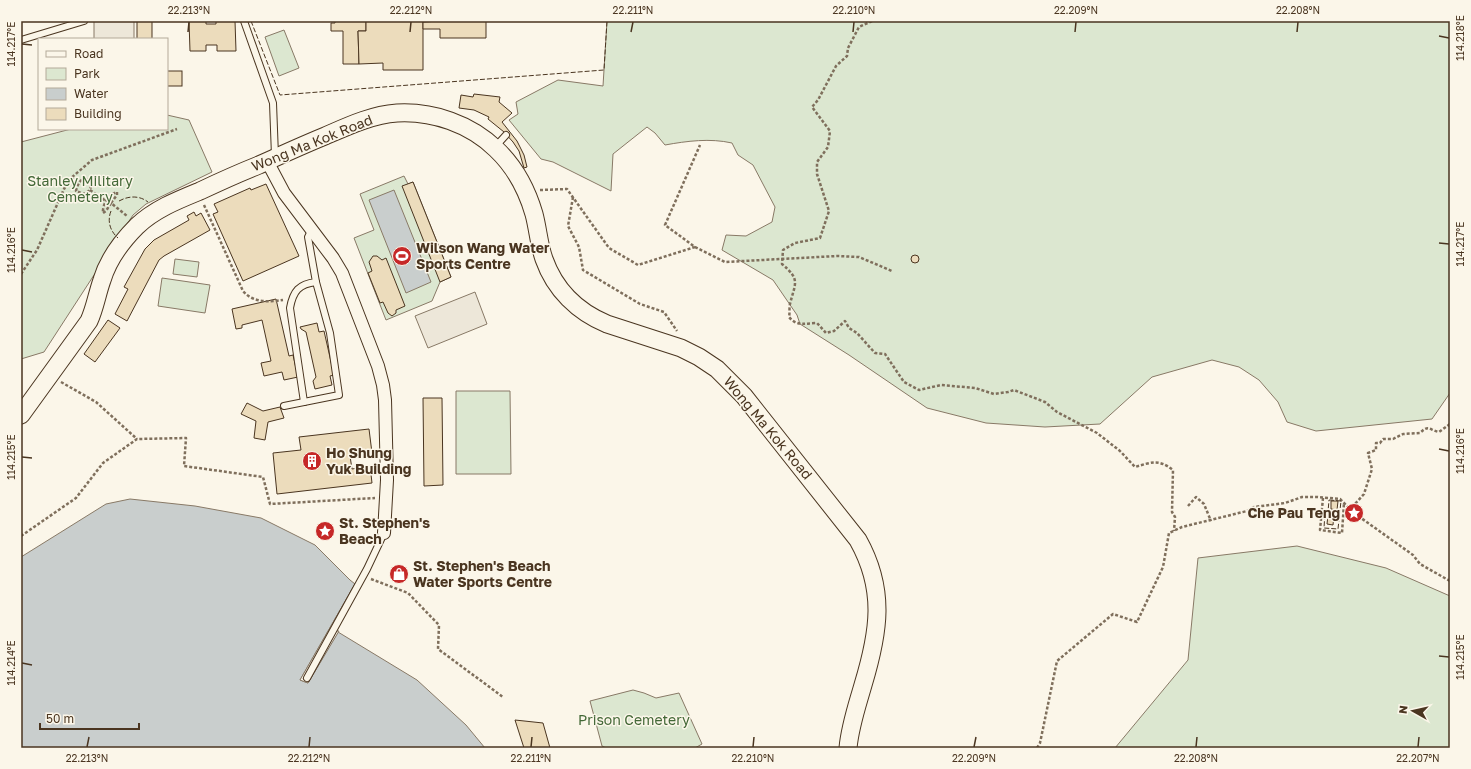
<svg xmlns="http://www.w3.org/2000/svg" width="1471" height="769" font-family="'Golos Text',sans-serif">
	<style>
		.green { fill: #dce7d0; stroke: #887966 }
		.parking { fill: #ede7d9; stroke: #887966 }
		.water { fill: #c9cecd; stroke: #887966 }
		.pier { fill: #fbf6e9; stroke: #887966 }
		.building { fill: #ecdcbc; stroke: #4a3520 }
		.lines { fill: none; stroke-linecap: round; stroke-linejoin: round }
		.lane-casing { stroke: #4a3520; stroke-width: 8 }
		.street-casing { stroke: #4a3520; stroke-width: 14 }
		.secondary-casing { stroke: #4a3520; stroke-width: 19 }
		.path { stroke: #7f6f5c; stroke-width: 2.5; stroke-dasharray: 3 2; stroke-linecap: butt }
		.lane { stroke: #fbf6e9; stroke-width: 6 }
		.street { stroke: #fbf6e9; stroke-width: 12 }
		.secondary { stroke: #fbf6e9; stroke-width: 17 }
		.fence { stroke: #4a3520; stroke-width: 1; stroke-dasharray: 5 2; stroke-linecap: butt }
		.ticks { fill: none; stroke: #4a3520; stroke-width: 1.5 }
		.labels { text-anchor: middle; stroke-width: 3; stroke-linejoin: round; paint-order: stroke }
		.street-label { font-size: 14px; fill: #4a3520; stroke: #fbf6e9 }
		.park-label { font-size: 14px; fill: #436837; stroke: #fbf6e9 }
		.poi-label { font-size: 14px; font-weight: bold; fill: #4a3520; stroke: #fbf6e9; text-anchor: start }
		.neatline { fill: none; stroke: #4a3520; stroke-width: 1.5 }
		.ticks-label { font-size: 10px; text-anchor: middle; fill: #4a3520 }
	</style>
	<rect width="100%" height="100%" fill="#fbf6e9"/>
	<!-- green -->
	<g class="green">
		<path d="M607 21H1450V393L1432 419 1316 431 1287 422 1278 402 1259 380 1239 367 1212 360 1152 377 1100 424 1045 427 986 423 927 408 849 355 800 324 797 315 773 280 722 250 726 235 746 236 772 222 775 207 753 165 738 155 732 143C710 138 687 141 665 145L655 133 647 127 613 154 611 191 553 162 541 159 509 120 518 114 516 102 558 80 603 86Z"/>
		<polygon points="284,30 299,68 279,76 265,37"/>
		<polygon points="167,115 189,120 212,172 146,204 133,215 44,352 21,359 21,142 71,129 167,129"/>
		<polygon points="404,176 408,184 413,182 451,277 440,282 432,301 386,320 354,238 374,230 360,194"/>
		<polygon points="175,259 199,262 197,277 173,274"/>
		<polygon points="162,278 210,285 205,313 158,306"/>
		<polygon points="456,391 510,391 511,474 456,474"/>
		<polygon points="1297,546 1386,568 1450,596 1450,748 1115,748 1188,660 1198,558"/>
		<polygon points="633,690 644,693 656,698 679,693 702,744 695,748 606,748 602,746 590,701"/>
	</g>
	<!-- parking -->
	<g class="parking">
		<rect x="94" y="21" width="40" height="18"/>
		<polygon points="475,292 487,324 428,348 415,316"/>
	</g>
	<!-- water -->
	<g class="water">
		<polygon points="394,190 431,282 406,293 369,200"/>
		<polygon points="130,499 195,506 261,518 315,545 350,580 355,584 300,680 308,683 338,632 417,680 466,725 485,748 21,748 21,557 106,504"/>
	</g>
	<!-- pier -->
	<polygon class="pier" points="355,584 357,585 303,679 307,680 336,631 339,631 308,683 300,680"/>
	<!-- building -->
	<g class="building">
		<rect x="137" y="21" width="15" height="18"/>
		<polygon points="189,21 206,21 206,24 216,24 216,21 235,21 236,51 217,51 217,45 206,45 206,51 190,51"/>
		<polygon points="335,21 366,21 366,31 358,31 359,64 343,64 343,31 331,31 331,23 335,23"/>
		<polygon points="366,21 431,21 423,22 423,70 383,70 383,63 359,64 358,31 366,31"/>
		<polygon points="440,21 486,21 486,38 440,38 440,29 423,29 423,22"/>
		<rect x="167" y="71" width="15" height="15"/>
		<polygon points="474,94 500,97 499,102 512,113 502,122 517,141 524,155 527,167 524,168 519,151 513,142 504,132 488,119 489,117 474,110 459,108 461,95 473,97"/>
		<polygon points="413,182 451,277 440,282 402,186"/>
		<polygon points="266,184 299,256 243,281 213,214 218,212 214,204 250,188 251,190"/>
		<polygon points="194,212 196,216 201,213 210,230 164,256 159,260 127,321 115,314 128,289 124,287 145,249 154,240 189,220 187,216"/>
		<circle cx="915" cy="259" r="4"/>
		<polygon points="373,256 377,256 382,260 386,258 405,306 396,310 396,313 392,316 388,313 383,302 380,303 368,273 372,271 369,262"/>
		<polygon points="276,299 289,356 293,355 298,377 284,380 282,372 264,376 261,363 271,361 262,320 242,325 242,328 236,329 232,309"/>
		<polygon points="108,320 120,328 95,362 84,354"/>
		<polygon points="317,323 319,332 324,331 334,375 330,376 332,385 315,389 313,381 316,377 306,332 301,329 300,327"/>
		<polygon points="423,398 442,398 443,485 424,486"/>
		<polygon points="247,403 263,411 280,407 284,418 268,422 265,440 254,438 256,421 241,414"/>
		<polygon points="369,429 372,453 350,456 352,469 370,466 372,483 277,494 273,453 301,450 299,437"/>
		<polygon points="1331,501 1338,501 1337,510 1331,509"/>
		<polygon points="1328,515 1334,515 1333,525 1327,524"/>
		<polygon points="515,720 543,723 550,748 524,748"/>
	</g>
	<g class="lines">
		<defs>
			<g id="lane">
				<polyline points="244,21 273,103 275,156"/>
				<polyline points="21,40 84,21"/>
				<polyline points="496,146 506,135"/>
				<path d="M304 402 290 308C293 291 299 284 316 282L308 237 312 229"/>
				<polyline points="284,406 339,395 330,333 316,282"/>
				<polyline points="307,678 367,569 384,533"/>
			</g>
			<polyline id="street" points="267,161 284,193 333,258 342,273 378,366 383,385 385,400 387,480 384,533"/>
			<path id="secondary" d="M21 415 89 321C95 308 97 294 102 280 108 260 122 241 137 226 155 209 178 200 200 191 219 182 239 173 259 165 281 155 303 145 325 136 348 126 371 115 397 113 433 111 470 124 496 149 514 166 527 190 534 214 538 229 539 245 544 259 555 290 578 312 607 324L681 348 699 357 717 369 744 396 858 540C886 590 879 632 863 685 857 706 850 726 848 748"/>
		</defs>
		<!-- lane casing -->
		<use href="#lane" class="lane-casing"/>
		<!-- street casing -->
		<use href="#street" class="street-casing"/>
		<!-- secondary casing -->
		<use href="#secondary" class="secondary-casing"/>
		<!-- path -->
		<g class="path">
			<path d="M872 21 859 27 848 48 847 56 836 66 818 100 812 107 830 131 828 147 817 162V174L829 211 820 238 795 243 783 250 782 264C801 280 795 283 790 304 789 308 790 313 789 317 797 327 806 323 817 323L826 333 834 331 845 321 849 328 857 333 875 353 885 354 904 382 919 390 941 385 975 388 994 394 1008 392 1014 390 1045 402 1057 412 1097 433 1120 451 1135 467C1152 462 1159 459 1173 470L1172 512 1175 517 1174 531"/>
			<polyline points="71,178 79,183"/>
			<path d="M85 178 91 184C91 189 89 192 84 194L76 191C77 185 80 180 85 178Z"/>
			<polyline points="90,190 106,201"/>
			<polyline points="540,190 567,189 609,248 638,265 695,247 665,225 700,145"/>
			<polyline points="573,197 568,226 579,247 583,270 640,304 664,312 677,331"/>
			<path d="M111 203 117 195V192C109 194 102 205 103 213L106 211 111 203 127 216"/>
			<path d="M204 205 243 291C253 303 269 302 283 300"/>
			<polyline points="695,247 725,262 837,256 859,257 892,271"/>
			<polyline points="21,274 37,250 64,189 71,178 92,160 177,129"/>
			<polyline points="61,382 96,402 137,439"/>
			<polyline points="1323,498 1320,530 1342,533 1344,503"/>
			<polyline points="1188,506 1196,497 1204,504 1211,521"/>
			<path d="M1354 513V505L1364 494 1372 469 1368 453 1376 450V443H1380L1383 439H1393L1403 434 1420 433C1429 424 1429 430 1439 432L1450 424"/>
			<polyline points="21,536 76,498 103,463 137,439 186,438 184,466 263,477 270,504 375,498"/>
			<polyline points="371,579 408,593 439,625 438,649 503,697"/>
			<polyline points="1037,748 1040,743 1057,661 1113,614 1137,622 1163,567 1169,533 1182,527 1247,511 1254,507 1285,503 1302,497 1318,497 1340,499 1354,513 1413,555 1420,564 1450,581"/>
		</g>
		<!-- lane -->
		<use href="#lane" class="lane"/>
		<!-- street -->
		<use href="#street" class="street"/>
		<!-- secondary -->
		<use href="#secondary" class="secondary"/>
		<!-- fence -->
		<g class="fence">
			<polyline points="251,21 280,95 604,70 607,21"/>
			<path d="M119 201C128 196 139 195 148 202"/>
			<path d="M111 211C107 221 110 231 118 238"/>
			<polygon points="1329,500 1341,501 1338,529 1324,528 1325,512 1328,512"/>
		</g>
	</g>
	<!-- ticks -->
	<path class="ticks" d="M188 32 189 22M410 32 411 22M631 32 633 22M853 32 854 22M1075 32 1076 22M1297 32 1298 22M1439 36 1449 38M22 44 32 45M1439 243 1449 244M22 250 32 252M1439 449 1449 451M22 457 32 458M1439 656 1449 657M22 663 32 665M87 747 89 737M309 747 310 737M531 747 532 737M753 747 754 737M974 747 976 737M1196 747 1197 737M1418 747 1419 737"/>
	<!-- icons -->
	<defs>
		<symbol id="stadium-disc" viewBox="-11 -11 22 22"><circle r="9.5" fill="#c62828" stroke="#fbf6e9"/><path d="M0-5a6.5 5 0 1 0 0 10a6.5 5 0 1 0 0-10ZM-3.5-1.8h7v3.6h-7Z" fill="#fff"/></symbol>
		<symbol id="building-disc" viewBox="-11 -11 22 22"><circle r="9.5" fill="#c62828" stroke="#fbf6e9"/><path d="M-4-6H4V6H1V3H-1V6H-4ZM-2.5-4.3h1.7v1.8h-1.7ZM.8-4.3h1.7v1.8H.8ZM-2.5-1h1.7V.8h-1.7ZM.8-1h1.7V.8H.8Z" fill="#fff"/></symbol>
		<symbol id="sight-disc" viewBox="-11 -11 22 22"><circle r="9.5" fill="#c62828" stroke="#fbf6e9"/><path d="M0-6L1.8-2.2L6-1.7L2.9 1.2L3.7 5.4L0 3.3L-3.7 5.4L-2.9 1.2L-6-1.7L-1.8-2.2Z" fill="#fff"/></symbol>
		<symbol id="shop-disc" viewBox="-11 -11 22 22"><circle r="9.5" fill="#c62828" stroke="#fbf6e9"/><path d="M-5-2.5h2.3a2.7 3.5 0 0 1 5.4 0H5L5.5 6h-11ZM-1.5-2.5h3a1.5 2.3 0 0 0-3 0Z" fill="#fff"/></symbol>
	</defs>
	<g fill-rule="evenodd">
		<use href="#stadium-disc" x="391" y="245" width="22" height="22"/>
		<use href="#building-disc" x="301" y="450" width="22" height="22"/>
		<use href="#sight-disc" x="1343" y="502" width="22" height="22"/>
		<use href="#sight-disc" x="314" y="520" width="22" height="22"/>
		<use href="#shop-disc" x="388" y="563" width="22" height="22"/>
	</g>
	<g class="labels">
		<!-- street labels -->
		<g class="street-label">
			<text transform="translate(312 143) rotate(-22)" y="5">Wong Ma Kok Road</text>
			<text transform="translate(768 428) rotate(50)" y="5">Wong Ma Kok Road</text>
		</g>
		<!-- park labels -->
		<g class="park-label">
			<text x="80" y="186">Stanley Military<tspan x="80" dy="16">Cemetery</tspan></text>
			<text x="634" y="725">Prison Cemetery</text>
		</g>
		<!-- poi labels -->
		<g class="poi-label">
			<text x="416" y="253">Wilson Wang Water<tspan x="416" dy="16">Sports Centre</tspan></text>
			<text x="326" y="458">Ho Shung<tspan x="326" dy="16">Yuk Building</tspan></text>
			<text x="1340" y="518" text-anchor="end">Che Pau Teng</text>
			<text x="339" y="528">St. Stephen's<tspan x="339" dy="16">Beach</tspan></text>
			<text x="413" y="571">St. Stephen's Beach<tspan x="413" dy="16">Water Sports Centre</tspan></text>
		</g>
	</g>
	<!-- border -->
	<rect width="1471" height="769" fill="none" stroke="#fbf6e9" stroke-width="44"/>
	<!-- legend -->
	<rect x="38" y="38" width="130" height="92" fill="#fbf6e9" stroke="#b4a999"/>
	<rect x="46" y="51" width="20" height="6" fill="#fbf6e9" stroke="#b4a999"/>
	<text x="74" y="58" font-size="12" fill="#4a3520">Road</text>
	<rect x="46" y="68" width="20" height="12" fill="#dce7d0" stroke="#b4a999"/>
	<text x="74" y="78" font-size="12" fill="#4a3520">Park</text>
	<rect x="46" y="88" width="20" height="12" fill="#c9cecd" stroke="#b4a999"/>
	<text x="74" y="98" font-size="12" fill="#4a3520">Water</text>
	<rect x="46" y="108" width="20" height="12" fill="#ecdcbc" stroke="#b4a999"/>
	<text x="74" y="118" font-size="12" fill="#4a3520">Building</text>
	<!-- north arrow -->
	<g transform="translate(1413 711) rotate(278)" stroke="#fbf6e9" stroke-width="3" paint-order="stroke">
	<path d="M0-3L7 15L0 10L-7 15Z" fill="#4a3520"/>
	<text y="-6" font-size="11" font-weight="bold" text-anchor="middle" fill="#4a3520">N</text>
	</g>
	<!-- scale -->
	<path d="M40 723v6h99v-6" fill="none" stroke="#4a3520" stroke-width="2"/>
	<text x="46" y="723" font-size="12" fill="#4a3520" stroke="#fbf6e9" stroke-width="3" paint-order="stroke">50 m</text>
	<rect x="22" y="22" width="1427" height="725" class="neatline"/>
	<g class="ticks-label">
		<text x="189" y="14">22.213°N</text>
		<text x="411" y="14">22.212°N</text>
		<text x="633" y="14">22.211°N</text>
		<text x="854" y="14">22.210°N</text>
		<text x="1076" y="14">22.209°N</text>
		<text x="1298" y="14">22.208°N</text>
		<text transform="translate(1460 38) rotate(-90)" y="4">114.218°E</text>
		<text transform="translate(11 44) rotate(-90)" y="4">114.217°E</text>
		<text transform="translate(1460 244) rotate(-90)" y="4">114.217°E</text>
		<text transform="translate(11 250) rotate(-90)" y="4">114.216°E</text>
		<text transform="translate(1460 451) rotate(-90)" y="4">114.216°E</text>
		<text transform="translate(11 457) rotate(-90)" y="4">114.215°E</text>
		<text transform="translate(1460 657) rotate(-90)" y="4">114.215°E</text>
		<text transform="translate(11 663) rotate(-90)" y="4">114.214°E</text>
		<text x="87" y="762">22.213°N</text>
		<text x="309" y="762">22.212°N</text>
		<text x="531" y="762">22.211°N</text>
		<text x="753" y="762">22.210°N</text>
		<text x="974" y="762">22.209°N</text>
		<text x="1196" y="762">22.208°N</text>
		<text x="1418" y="762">22.207°N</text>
	</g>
</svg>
